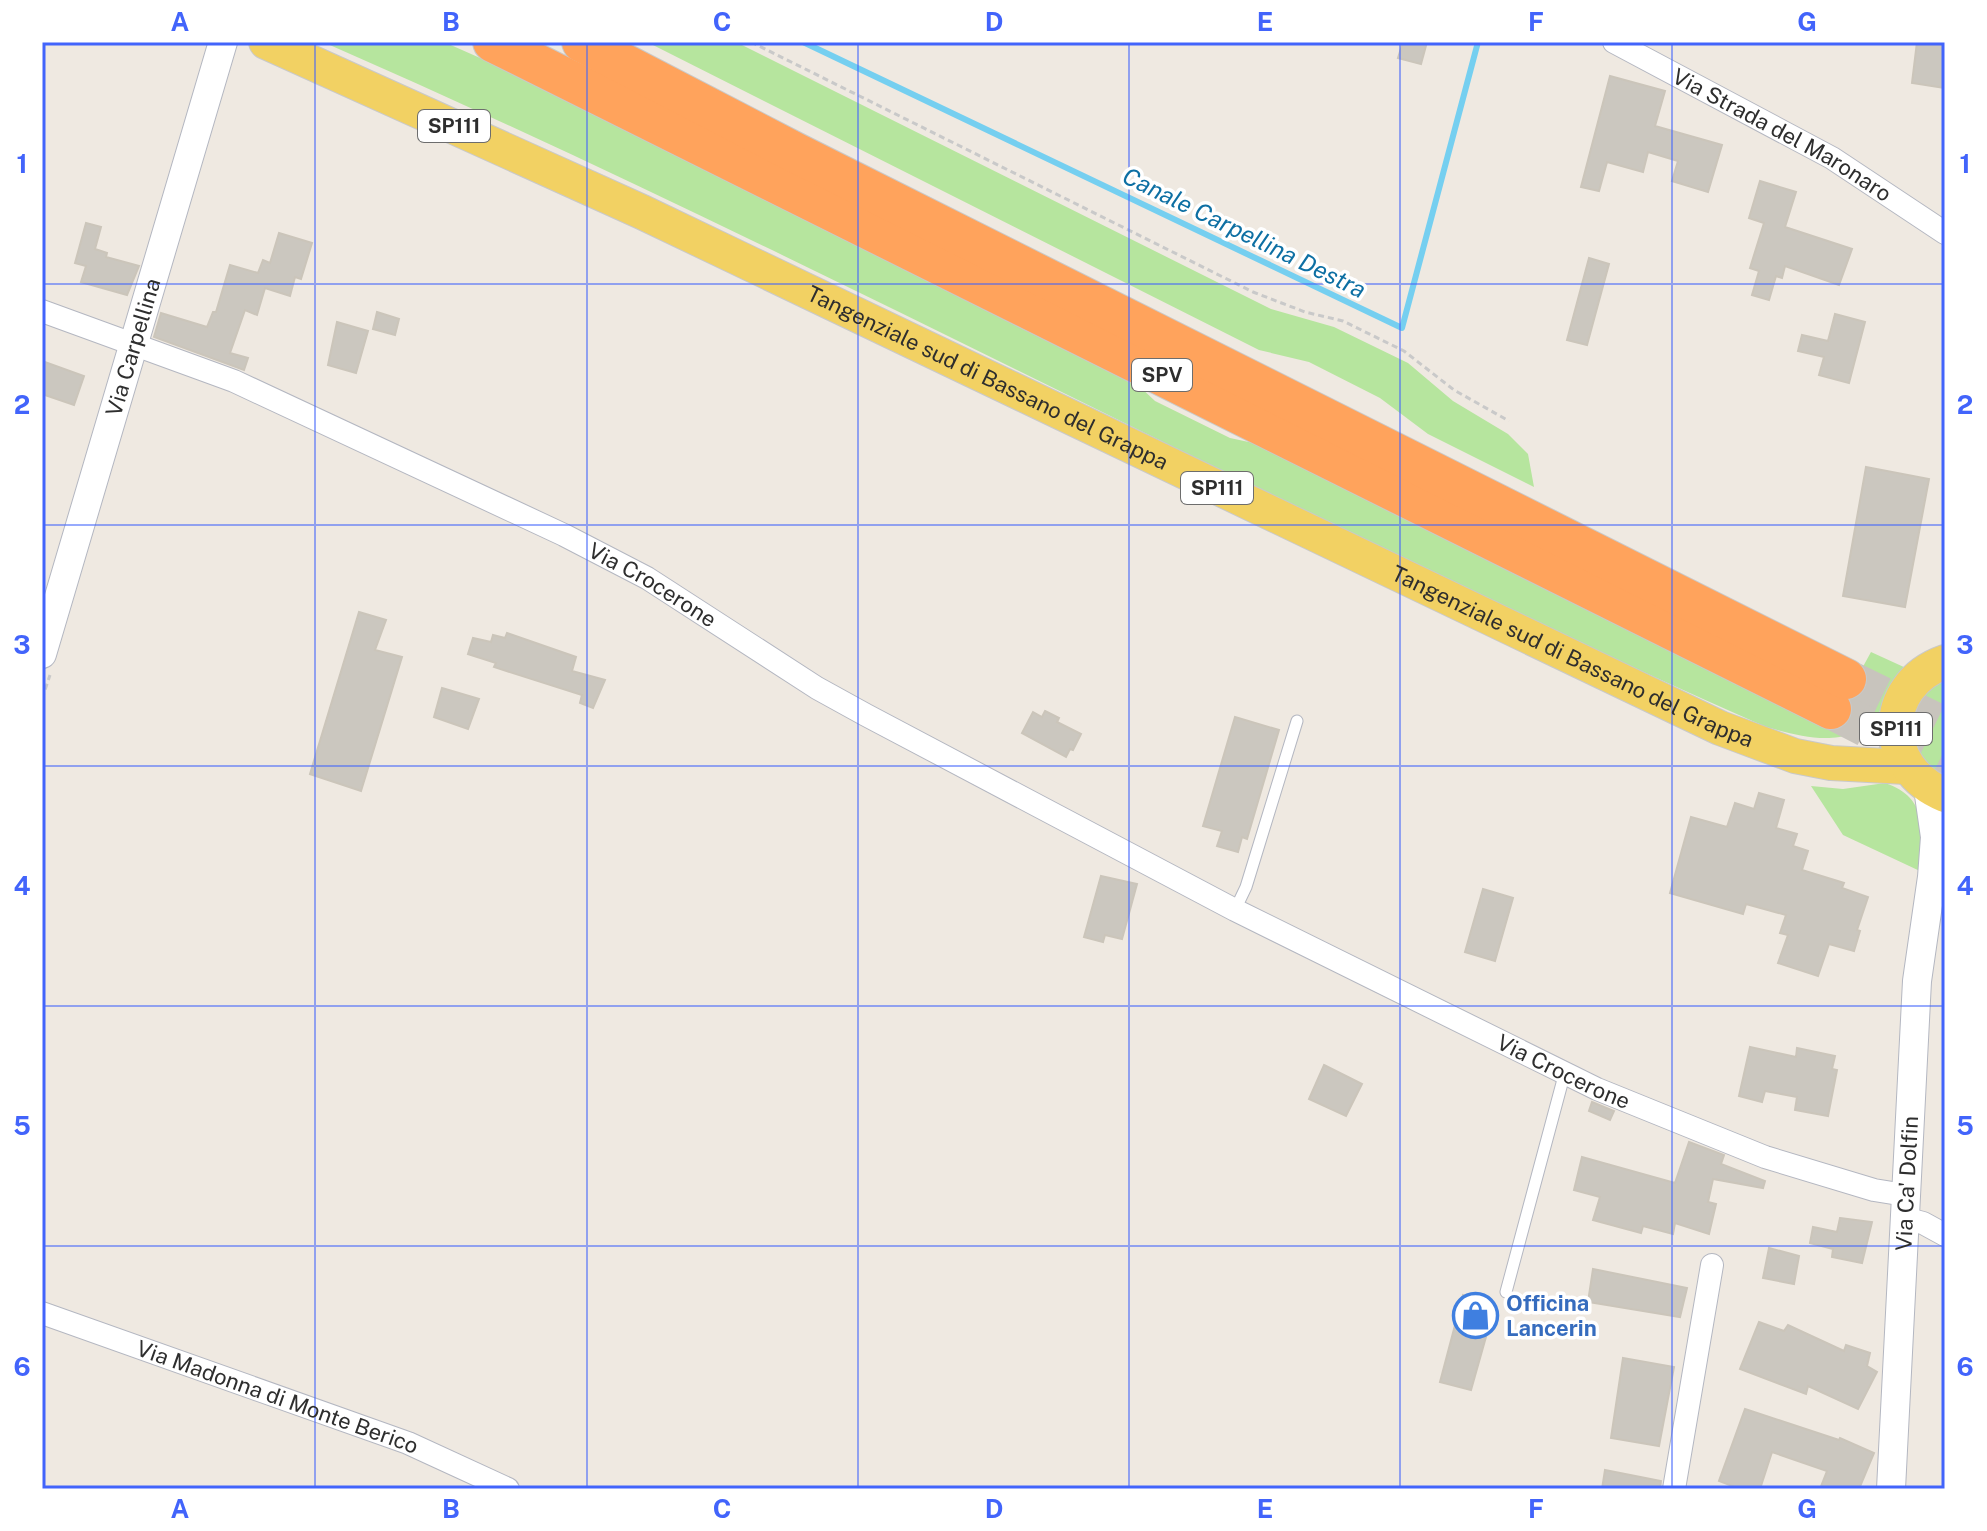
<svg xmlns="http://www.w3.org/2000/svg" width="1987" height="1531" font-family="'Public Sans',sans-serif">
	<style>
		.green { fill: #b6e59e }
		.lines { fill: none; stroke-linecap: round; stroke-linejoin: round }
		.stream { stroke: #75cff0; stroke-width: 6 }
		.building { fill: #cbc7bf; stroke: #cbc5ba; stroke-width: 2 }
		.motorway-tunnel { stroke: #c8c4bd; stroke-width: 40; stroke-dasharray: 40 20; stroke-linecap: butt }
		.service-casing { stroke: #b4b7c1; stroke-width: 13 }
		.minor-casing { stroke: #b4b7c1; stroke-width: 24 }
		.tertiary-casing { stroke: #b4b7c1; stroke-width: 30 }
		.primary-casing { stroke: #c9c9c9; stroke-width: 36 }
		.motorway-casing { stroke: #c9c9c9; stroke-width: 42 }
		.path { stroke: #c9c9c9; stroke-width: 3; stroke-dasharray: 6 4; stroke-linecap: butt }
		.service { stroke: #fff; stroke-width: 11 }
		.minor { stroke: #fff; stroke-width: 22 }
		.tertiary { stroke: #fff; stroke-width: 28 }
		.primary { stroke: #f2d163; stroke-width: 34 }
		.motorway { stroke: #ffa35c; stroke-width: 40 }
		.grid { fill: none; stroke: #4264fb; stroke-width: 2; stroke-opacity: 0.55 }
		.labels { text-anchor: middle; stroke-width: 7; stroke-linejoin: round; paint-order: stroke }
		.shield { fill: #fff; stroke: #6d6d6d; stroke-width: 2 }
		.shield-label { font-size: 20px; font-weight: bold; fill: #2e2e2e }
		.street-label { font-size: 22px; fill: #2e2e2e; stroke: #fff }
		.shop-label { font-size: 22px; font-weight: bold; fill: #366cbe; stroke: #fff; text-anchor: start }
		.water-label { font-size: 24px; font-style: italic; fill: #0d6fa3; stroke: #fff }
		.neatline { fill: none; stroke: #4264fb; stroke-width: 3 }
		.grid-label { font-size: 26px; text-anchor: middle; font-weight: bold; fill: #4264fb }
	</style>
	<rect width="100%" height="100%" fill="#efe9e1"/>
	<!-- green -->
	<g class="green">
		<path d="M323 42H444L588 106 1121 369 1155 401 1230 438 1281 449 1831 725 1871 652 1906 668C1896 683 1888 702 1876 716 1847 750 1804 737 1766 727 1279 512 811 255 323 42Z"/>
		<polygon points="647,42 736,42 1271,309 1334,327 1408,363 1453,401 1508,434 1528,454 1534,487 1428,434 1380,398 1309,362 1259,350"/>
		<path d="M1945 679V780C1939 776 1929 771 1925 765 1903 734 1912 696 1945 679Z"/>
		<path d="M1885 783C1930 798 1922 833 1922 872L1843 835 1811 786 1843 789Z"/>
	</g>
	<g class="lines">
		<!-- stream -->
		<polyline class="stream" points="803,42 1402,328 1478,42"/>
	</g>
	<!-- building -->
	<g class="building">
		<polygon points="1403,42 1427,42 1421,64 1398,58"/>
		<polygon points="1917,42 1945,42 1945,88 1912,83"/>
		<polygon points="1610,76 1665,91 1655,126 1722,145 1708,192 1672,181 1678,161 1648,152 1643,172 1607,162 1599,191 1581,187"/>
		<polygon points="1760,181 1796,192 1785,227 1852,249 1839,285 1785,266 1782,278 1776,276 1769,300 1752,295 1759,271 1750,268 1764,223 1749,218"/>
		<polygon points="86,223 101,227 95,249 107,253 106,257 139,266 127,295 81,282 86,266 75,263"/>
		<polygon points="279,233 312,243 301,279 295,277 290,296 265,288 257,315 245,310 230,353 248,358 244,370 154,337 161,313 207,327 213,312 216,312 230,265 258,273 263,260 270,263"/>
		<polygon points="1589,258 1609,264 1587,345 1567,340"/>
		<polygon points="377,312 399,319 395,335 373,329"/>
		<polygon points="1835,314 1865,322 1849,383 1819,375 1824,357 1798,351 1802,335 1828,341"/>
		<polygon points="337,322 368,331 356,373 328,365"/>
		<polygon points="42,361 84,376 74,405 42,394"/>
		<polygon points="1866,467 1929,479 1905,607 1843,596"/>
		<polygon points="359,612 386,620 375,650 402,657 361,791 310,774"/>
		<polygon points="507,633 576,657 572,671 605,680 593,708 580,703 582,695 494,667 496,663 468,654 473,638 491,642 493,635 505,638"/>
		<polygon points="442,688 479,699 468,729 434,717"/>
		<polygon points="1045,711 1059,718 1057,722 1081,734 1073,750 1070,749 1066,757 1022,733 1033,712 1042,717"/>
		<polygon points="1235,717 1279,730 1247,839 1242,837 1238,852 1217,846 1222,831 1203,826"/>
		<polygon points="1759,793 1784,800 1776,828 1797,834 1793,846 1808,851 1802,870 1844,883 1842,888 1868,897 1857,930 1860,931 1854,951 1829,944 1818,976 1778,963 1788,935 1780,933 1786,915 1746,904 1743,914 1670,893 1691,817 1727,827 1735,803 1754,809"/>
		<polygon points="1101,876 1137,884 1122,939 1105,935 1103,942 1084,937"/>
		<polygon points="1483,889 1513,898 1495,961 1465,952"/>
		<polygon points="1750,1047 1796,1057 1797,1048 1835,1056 1832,1069 1837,1070 1828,1116 1795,1110 1797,1097 1765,1091 1762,1102 1739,1096"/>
		<polygon points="1324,1065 1362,1084 1346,1116 1309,1099"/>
		<polygon points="1592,1102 1614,1111 1610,1120 1589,1111"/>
		<polygon points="1689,1142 1724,1155 1721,1164 1765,1181 1763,1188 1713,1179 1708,1202 1716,1204 1709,1234 1675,1223 1673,1234 1643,1226 1641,1233 1593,1220 1600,1197 1574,1190 1582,1157 1675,1183"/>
		<polygon points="1840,1218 1872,1222 1862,1263 1832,1257 1833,1249 1810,1243 1813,1227 1837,1232"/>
		<polygon points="1769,1248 1799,1256 1794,1284 1763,1278"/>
		<polygon points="1593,1269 1687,1288 1680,1317 1588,1302"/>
		<polygon points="1463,1295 1495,1305 1471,1390 1440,1382"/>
		<polygon points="1759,1322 1784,1331 1788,1325 1844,1351 1846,1345 1870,1353 1867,1366 1877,1372 1858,1409 1808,1386 1806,1394 1740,1369"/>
		<polygon points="1623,1358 1674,1367 1659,1446 1611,1438"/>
		<polygon points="1745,1409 1839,1440 1840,1438 1874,1453 1859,1489 1820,1489 1827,1471 1772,1452 1760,1489 1740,1489 1719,1481"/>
		<polygon points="1605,1470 1661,1481 1660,1489 1602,1489"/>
	</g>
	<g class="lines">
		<!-- motorway-tunnel -->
		<g class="motorway-tunnel">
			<polyline points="1846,679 1945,727"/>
			<polyline points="1831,709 1945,767"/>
		</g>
		<defs>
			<g id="service">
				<polyline points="1235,910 1246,887 1297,721"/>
				<polyline points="1506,1292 1565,1072"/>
			</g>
			<g id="minor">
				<path id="s1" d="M1614 42 1832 158 1945 233"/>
				<path id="s2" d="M42 311 234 381 564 535 647 578 817 688 866 715 1235 910 1597 1089 1765 1157 1874 1190 1905 1195"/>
				<polyline points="1904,1218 1923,1223 1945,1235"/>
				<path id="s3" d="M42 1313 408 1443 508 1489"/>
				<polyline points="1674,1489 1712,1265"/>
			</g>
			<g id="tertiary">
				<path id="s4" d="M42 654 223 42"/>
				<path id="s5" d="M1891 1489 1917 981 1932 877 1935 837 1928 788"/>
			</g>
			<g id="primary">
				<path id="s6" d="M266 42 642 212 1720 728 1795 756 1831 763 1906 767"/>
				<path d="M1945 662C1878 686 1881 769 1945 795"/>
			</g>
			<g id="motorway">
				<polyline points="493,42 1831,709"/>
				<polyline points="582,42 796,153 1846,679"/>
			</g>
		</defs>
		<!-- service casing -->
		<use href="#service" class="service-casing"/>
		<!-- minor casing -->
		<use href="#minor" class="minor-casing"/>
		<!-- tertiary casing -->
		<use href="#tertiary" class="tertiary-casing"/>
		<!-- primary casing -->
		<use href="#primary" class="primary-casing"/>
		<!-- motorway casing -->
		<use href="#motorway" class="motorway-casing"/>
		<!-- path -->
		<g class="path">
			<polyline points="751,42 1253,292 1305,312 1343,321 1404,351 1454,390 1509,421"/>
			<polyline points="42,699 50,675"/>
		</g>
		<!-- service -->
		<use href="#service" class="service"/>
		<!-- minor -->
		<use href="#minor" class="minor"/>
		<!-- tertiary -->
		<use href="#tertiary" class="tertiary"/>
		<!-- primary -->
		<use href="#primary" class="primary"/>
		<!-- motorway -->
		<use href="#motorway" class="motorway"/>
	</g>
	<!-- grid -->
	<path class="grid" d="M315 42V1489M587 42V1489M858 42V1489M1129 42V1489M1400 42V1489M1672 42V1489M42 284H1945M42 525H1945M42 766H1945M42 1006H1945M42 1246H1945"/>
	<!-- icons -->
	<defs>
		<symbol id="shop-ring" viewBox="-11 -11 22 22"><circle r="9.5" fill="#fff" stroke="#3f7fe0" stroke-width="1.5"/><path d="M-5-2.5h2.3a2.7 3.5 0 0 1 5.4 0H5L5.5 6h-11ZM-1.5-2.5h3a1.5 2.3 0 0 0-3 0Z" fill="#3f7fe0"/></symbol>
	</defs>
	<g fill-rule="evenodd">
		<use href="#shop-ring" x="1450" y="1290" width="51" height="51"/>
	</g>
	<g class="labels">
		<!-- shield labels -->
		<g class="shield">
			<rect x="418" y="110" width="72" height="32" rx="6"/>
			<rect x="1132" y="359" width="60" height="32" rx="6"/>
			<rect x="1181" y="472" width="72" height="32" rx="6"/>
			<rect x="1860" y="713" width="72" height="32" rx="6"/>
		</g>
		<g class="shield-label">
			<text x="454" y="133">SP111</text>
			<text x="1162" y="382">SPV</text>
			<text x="1217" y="495">SP111</text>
			<text x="1896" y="736">SP111</text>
		</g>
		<!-- street labels -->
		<g class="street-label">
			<text dy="8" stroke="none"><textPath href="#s1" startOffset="192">Via Strada del Maronaro</textPath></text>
			<text dy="8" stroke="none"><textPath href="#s4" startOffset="320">Via Carpellina</textPath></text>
			<text dy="8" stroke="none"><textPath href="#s6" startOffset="796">Tangenziale sud di Bassano del Grappa</textPath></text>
			<text dy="8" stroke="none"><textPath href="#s2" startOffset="670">Via Crocerone</textPath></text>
			<text dy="8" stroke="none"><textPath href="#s6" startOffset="1444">Tangenziale sud di Bassano del Grappa</textPath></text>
			<text dy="8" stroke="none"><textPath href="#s2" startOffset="1704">Via Crocerone</textPath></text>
			<text dy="8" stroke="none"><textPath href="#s5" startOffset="306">Via Ca' Dolfin</textPath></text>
			<text dy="8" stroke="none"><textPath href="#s3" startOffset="250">Via Madonna di Monte Berico</textPath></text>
		</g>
		<!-- shop labels -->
		<g class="shop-label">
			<text x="1506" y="1311">Officina<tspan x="1506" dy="25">Lancerin</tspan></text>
		</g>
		<!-- water labels -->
		<g class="water-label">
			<text transform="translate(1244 233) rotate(26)" y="8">Canale Carpellina Destra</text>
		</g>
	</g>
	<!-- border -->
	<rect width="1987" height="1531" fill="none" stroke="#ffffff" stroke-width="88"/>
	<rect x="44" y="44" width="1899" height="1443" class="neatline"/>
	<g class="grid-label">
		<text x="180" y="31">A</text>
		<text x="451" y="31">B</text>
		<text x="722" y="31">C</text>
		<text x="994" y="31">D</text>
		<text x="1265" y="31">E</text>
		<text x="1536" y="31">F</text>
		<text x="1807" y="31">G</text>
		<text x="22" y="173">1</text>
		<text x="1965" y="173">1</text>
		<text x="22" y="414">2</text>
		<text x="1965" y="414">2</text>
		<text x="22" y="654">3</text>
		<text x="1965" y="654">3</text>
		<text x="22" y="895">4</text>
		<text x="1965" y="895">4</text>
		<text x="22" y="1135">5</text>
		<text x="1965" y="1135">5</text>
		<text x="22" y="1376">6</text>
		<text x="1965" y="1376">6</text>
		<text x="180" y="1518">A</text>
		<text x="451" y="1518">B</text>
		<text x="722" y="1518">C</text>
		<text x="994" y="1518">D</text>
		<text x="1265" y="1518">E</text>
		<text x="1536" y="1518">F</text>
		<text x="1807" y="1518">G</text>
	</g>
</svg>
